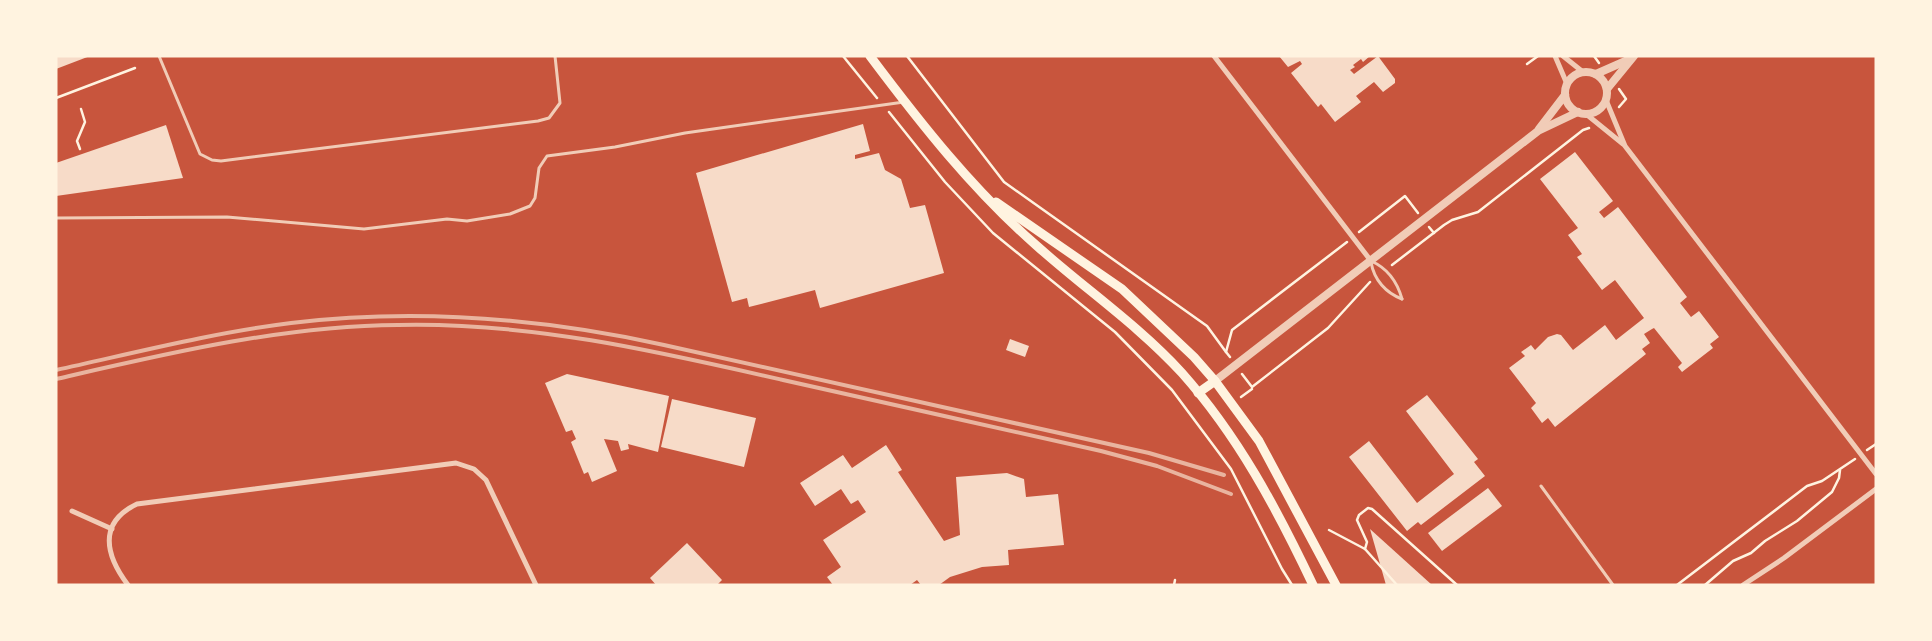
<svg xmlns="http://www.w3.org/2000/svg" width="1932" height="641" font-family="'Roboto Condensed',sans-serif">
	<style>
		.building { fill: #f7dbc8 }
		.lines { fill: none; stroke-linecap: round; stroke-linejoin: round }
		.path { stroke: #fff3e0; stroke-width: 2.5 }
		.service { stroke: #f1ccb7; stroke-width: 3 }
		.minor { stroke: #f1ccb7; stroke-width: 5 }
		.tertiary { stroke: #f1ccb7; stroke-width: 8 }
		.secondary { stroke: #fff3e0; stroke-width: 9 }
		.rail { stroke: #e9b49f; stroke-width: 4 }
	</style>
	<rect width="100%" height="100%" fill="#c8553d"/>
	<!-- building -->
	<g class="building">
		<polygon points="56,56 90,56 56,69"/>
		<polygon points="1279,56 1370,56 1363,62 1361,59 1353,65 1355,67 1350,70 1354,74 1378,56 1395,79 1395,83 1383,92 1374,82 1356,96 1361,102 1335,122 1321,104 1318,107 1291,73 1302,64 1300,61 1288,67"/>
		<polygon points="863,124 870,151 855,155 855,159 879,153 885,170 901,179 910,208 925,205 944,273 820,308 815,290 749,307 747,298 732,302 696,173"/>
		<polygon points="166,125 183,178 56,196 56,163"/>
		<polygon points="1575,152 1613,201 1599,212 1604,218 1618,207 1687,297 1680,303 1691,317 1699,311 1719,337 1710,344 1713,348 1682,372 1678,367 1682,363 1654,328 1652,329 1644,334 1650,343 1642,349 1646,354 1555,427 1548,418 1542,423 1531,408 1536,403 1509,368 1525,356 1521,352 1531,345 1535,350 1548,337 1557,334 1561,335 1573,350 1605,325 1616,340 1644,318 1615,280 1602,290 1577,257 1582,254 1568,235 1578,228 1540,179"/>
		<polygon points="1010,339 1029,346 1025,357 1006,350"/>
		<polygon points="567,374 669,396 658,452 628,444 629,449 621,451 618,441 604,439 617,471 592,482 588,472 584,474 571,442 576,439 572,430 566,432 545,383"/>
		<polygon points="1427,395 1478,459 1474,462 1485,476 1421,525 1418,522 1407,531 1349,457 1369,441 1417,503 1454,474 1406,411"/>
		<polygon points="672,399 756,418 744,467 661,447"/>
		<polygon points="886,445 902,470 898,472 944,541 960,535 956,477 1007,473 1024,479 1026,497 1058,494 1064,545 1008,550 1009,565 982,567 950,577 939,585 921,585 917,580 910,585 833,585 827,577 841,567 823,540 866,512 858,500 851,504 841,489 815,506 800,483 843,455 852,468"/>
		<polygon points="1488,488 1502,506 1442,551 1428,533"/>
		<polygon points="1370,529 1432,585 1386,585"/>
		<polygon points="687,543 722,580 717,585 656,585 650,578"/>
	</g>
	<g class="lines">
		<!-- path -->
		<g class="path">
			<polyline points="843,56 877,98"/>
			<polyline points="907,56 1004,182 1207,326 1226,352"/>
			<polyline points="1594,56 1599,63"/>
			<polyline points="1527,64 1538,56"/>
			<polyline points="1619,89 1626,99 1619,107"/>
			<polyline points="56,98 135,68"/>
			<polyline points="889,112 945,182 993,233 1115,332 1172,390 1231,469 1282,569 1292,585"/>
			<polyline points="80,149 77,141 85,122 81,109"/>
			<polyline points="1429,227 1434,233"/>
			<polyline points="1359,232 1405,196 1418,213"/>
			<polyline points="1392,265 1444,225 1452,220 1478,212 1583,130 1589,128"/>
			<polyline points="1230,357 1226,352 1232,330 1347,242"/>
			<polyline points="1242,374 1252,387 1328,328 1370,282"/>
			<polyline points="1241,397 1252,389"/>
			<polyline points="1867,450 1876,444"/>
			<polyline points="1329,530 1365,549 1397,585"/>
			<polyline points="1365,549 1367,542 1357,520 1359,515 1368,508 1372,509 1457,585"/>
			<polyline points="1174,585 1175,580"/>
			<polyline points="1677,585 1807,486 1822,481 1855,459"/>
			<polyline points="1705,585 1733,561 1751,553 1765,541 1797,521 1832,492 1839,478 1840,470"/>
		</g>
		<!-- service -->
		<g class="service">
			<polyline points="159,56 200,154 212,160 221,161 538,121 549,118 560,103 555,56"/>
			<polyline points="56,218 227,217 364,229 447,219 467,221 510,214 530,206 535,198 539,168 547,156 615,147 685,133 904,102"/>
			<path d="M1371 261C1387 268 1397 281 1402 299"/>
			<path d="M1371 262C1374 280 1386 293 1402 299"/>
			<polyline points="1541,486 1613,585"/>
		</g>
		<!-- minor -->
		<g class="minor">
			<polyline points="1214,56 1371,261"/>
			<polyline points="1555,56 1567,84"/>
			<polyline points="1563,56 1583,72"/>
			<polyline points="1606,100 1625,146 1876,474"/>
			<polyline points="1586,114 1623,144"/>
			<polyline points="72,511 112,529"/>
			<path d="M128 585C106 556 97 523 137 504L456 463 474 469 486 480 536 585"/>
			<polyline points="1743,585 1784,558 1876,489"/>
		</g>
		<!-- tertiary -->
		<g class="tertiary">
			<circle cx="1586" cy="93" r="21"/>
			<polyline points="1596,74 1630,59"/>
			<polyline points="1607,89 1634,56"/>
			<polyline points="1539,129 1565,95"/>
			<polyline points="1215,381 1538,131 1578,112"/>
		</g>
		<!-- secondary -->
		<g class="secondary">
			<path d="M870 56C921 124 973 190 1037 246 1085 289 1138 325 1182 373 1238 436 1277 509 1313 585"/>
			<polyline points="996,202 1122,289 1194,357 1215,381 1259,441 1336,585"/>
			<polyline points="1198,393 1215,381"/>
		</g>
		<!-- rail -->
		<g class="rail">
			<path d="M56 370C134 353 211 333 291 323 416 308 541 318 664 345L1149 453 1224 475"/>
			<path d="M56 379C169 353 282 326 398 325 530 322 656 351 783 380 889 404 995 427 1101 451L1157 466 1231 494"/>
		</g>
	</g>
	<!-- border -->
	<rect width="1932" height="641" fill="none" stroke="#fff3e0" stroke-width="115"/>
</svg>
